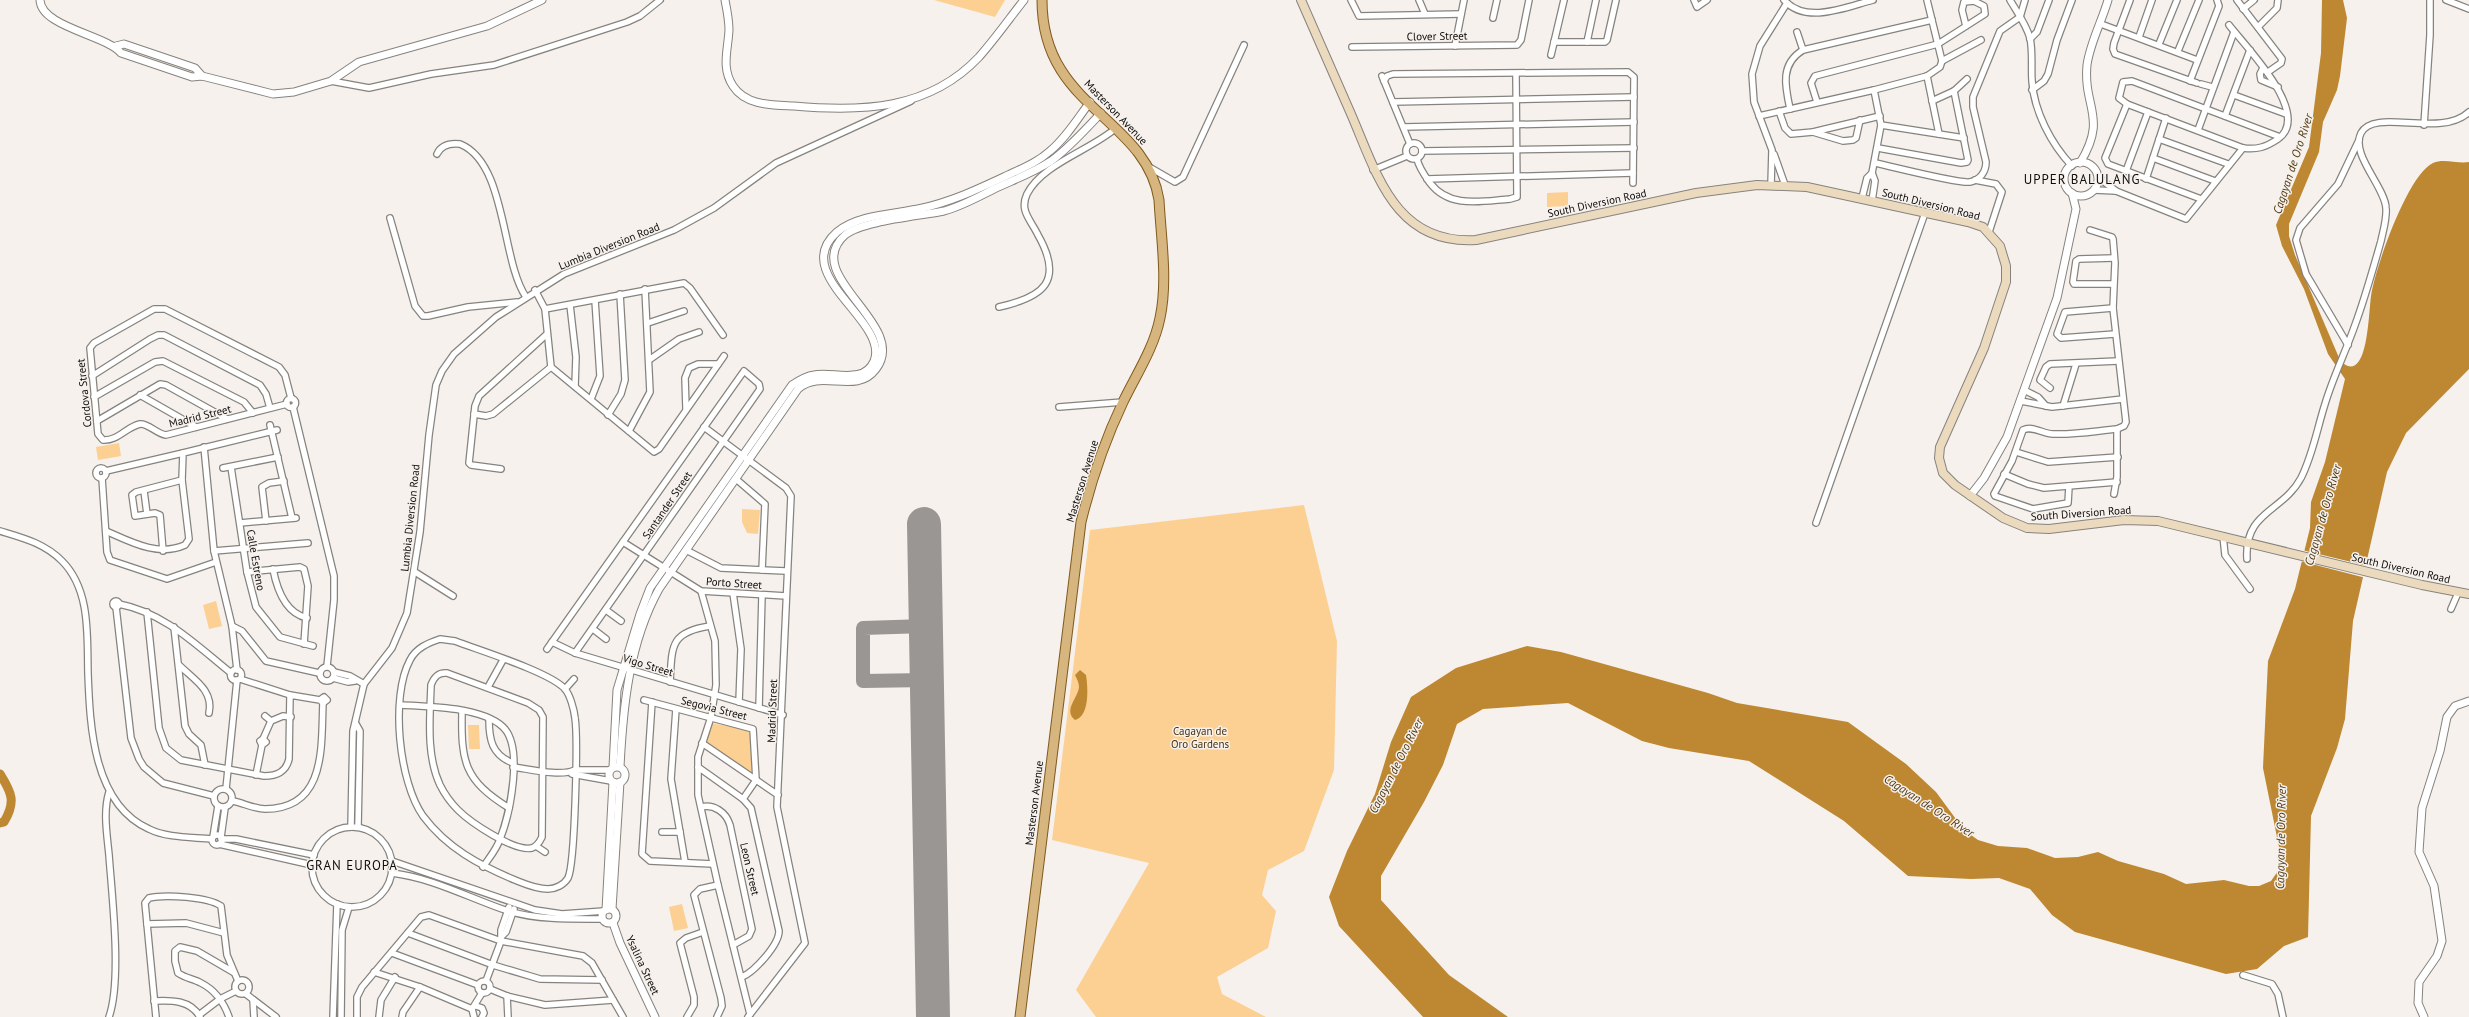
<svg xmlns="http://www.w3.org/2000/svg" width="2469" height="1017" font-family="'PT Sans',sans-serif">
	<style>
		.green { fill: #fcd093 }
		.water { fill: #be8731 }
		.pier { fill: #f6f1ec }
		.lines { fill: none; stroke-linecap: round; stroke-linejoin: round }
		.river { stroke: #be8731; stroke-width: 9 }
		.taxiway { stroke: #9a9693; stroke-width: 14 }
		.runway { stroke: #9a9693; stroke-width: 34 }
		.minor-casing { stroke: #86837e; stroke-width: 8 }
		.tertiary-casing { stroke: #86837e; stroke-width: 9 }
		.secondary-casing { stroke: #86837e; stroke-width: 10 }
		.primary-casing { stroke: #7f5a1e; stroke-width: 11 }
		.minor { stroke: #fff; stroke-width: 5.5 }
		.tertiary { stroke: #fff; stroke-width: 7 }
		.secondary { stroke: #ebdabe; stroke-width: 8 }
		.primary { stroke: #d7b57e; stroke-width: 9 }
		.labels { text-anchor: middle; stroke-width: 3; stroke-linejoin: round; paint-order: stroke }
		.street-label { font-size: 11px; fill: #0d0b0a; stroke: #f6f1ec }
		.park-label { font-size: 11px; fill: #48310d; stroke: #f6f1ec }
		.water-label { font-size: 12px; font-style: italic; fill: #4f3814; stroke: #f6f1ec }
		.quarter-label { font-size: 13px; letter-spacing: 1px; fill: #0d0b0a; stroke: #f6f1ec }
	</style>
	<rect width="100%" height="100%" fill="#f6f1ec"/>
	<!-- green -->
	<g class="green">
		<polygon points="934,0 1005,0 995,17"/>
		<polygon points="1568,192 1568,206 1547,207 1547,193"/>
		<polygon points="119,443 121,456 98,460 96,447"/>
		<polygon points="1304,505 1337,641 1334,770 1304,851 1268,870 1262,895 1276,911 1268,948 1217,977 1222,994 1266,1017 1096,1017 1076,990 1149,863 1052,840 1090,530"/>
		<polygon points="742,509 760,510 758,534 747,533 742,522"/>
		<polygon points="216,601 222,626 209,629 203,605"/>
		<polygon points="711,723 753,731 753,774 705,742"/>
		<polygon points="468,725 479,725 480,749 469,749"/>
		<polygon points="682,904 688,928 674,931 669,907"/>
	</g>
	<!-- water -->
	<g class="water">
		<path d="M2322 0H2343L2347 18 2340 76 2337 90 2323 122 2319 152 2289 224V236L2295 255 2340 360C2346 367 2353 370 2359 361 2368 348 2369 312 2371 296 2375 268 2408 174 2433 163 2444 158 2457 164 2469 162V369L2406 433 2387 472 2353 621 2345 719 2337 748 2311 816 2308 937 2284 946 2257 969 2226 974 2075 932 2052 915 2030 889 1999 878 1971 879 1908 876 1844 821 1749 761 1669 748 1642 741 1568 703 1483 709 1457 724 1443 765 1424 802 1381 876V900L1449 975 1508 1017H1423L1339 926 1329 897 1347 851 1375 794 1391 742 1411 697 1456 668 1527 646 1561 652 1708 693 1737 703 1848 722 1906 764 1936 792 1964 830 1978 840 1998 846 2027 848 2055 858 2078 857 2098 852 2118 861 2164 874 2186 884 2224 880 2249 886H2259L2271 881 2278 871 2280 852 2263 768 2268 661 2295 589 2310 528 2311 502 2325 462 2345 379 2328 354 2304 289 2282 246 2276 225 2309 147 2321 53Z"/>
		<path d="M1080 670 1086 675C1088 687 1090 716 1075 720 1063 710 1078 698 1079 687 1079 683 1077 679 1075 675Z"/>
	</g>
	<!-- pier -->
	<polygon class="pier" points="2302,550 2368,566 2366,578 2300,561"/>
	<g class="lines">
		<!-- river -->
		<path class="river" d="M0 774C12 793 16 802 4 822L0 823"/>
		<!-- taxiway -->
		<polyline class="taxiway" points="926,626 863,628 863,681 927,680"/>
		<!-- runway -->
		<polyline class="runway" points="924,524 933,1017"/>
		<defs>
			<g id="minor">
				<polyline points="1351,0 1359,16 1461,14"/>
				<polyline points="1419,0 1425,14"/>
				<polyline points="1694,0 1697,7 1707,0"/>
				<path d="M1784 0C1806 25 1846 7 1873 0"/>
				<path d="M2010 0C2017 12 2026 24 2030 38 2033 52 2031 66 2032 81 2034 111 2051 144 2072 166"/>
				<polyline points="2130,0 2114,43 2113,49 2115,54 2197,83"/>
				<polyline points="2237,0 2282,59 2281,63 2268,72"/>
				<polyline points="2446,0 2469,9"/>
				<polyline points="2243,9 2254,0"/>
				<polyline points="1493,18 1497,0"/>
				<polyline points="2101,24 2197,60"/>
				<path d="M2229 25C2245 46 2313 114 2278 139 2266 147 2257 150 2243 148L2127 104 2119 98 2123 82 2132 81 2280 137"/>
				<polyline points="2258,27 2277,8 2278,0"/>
				<polyline points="1797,32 1803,50"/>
				<polyline points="2139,37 2152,0"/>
				<polyline points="2030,39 2037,32 2049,0"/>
				<polyline points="1554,42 1605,42 1607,40 1616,0"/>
				<polyline points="1587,42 1596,0"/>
				<polyline points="2159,44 2177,0"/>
				<polyline points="1455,46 1464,0"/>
				<polyline points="1352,47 1517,45 1521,40 1529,0"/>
				<polyline points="2178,51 2199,0"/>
				<polyline points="1551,55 1564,0"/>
				<polyline points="1942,61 1981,40"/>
				<polyline points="2263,68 2260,74 2261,80 2278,87"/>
				<polyline points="1382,76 1410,144"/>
				<polyline points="1927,76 1939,134"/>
				<polyline points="331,81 369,88 431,74 494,65 627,22 640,16 660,0"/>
				<polyline points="1384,81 1387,76 1393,74 1628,72 1634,77 1633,183"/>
				<polyline points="2190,81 2219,6 2217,0"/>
				<polyline points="2201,84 2212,87"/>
				<polyline points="2032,90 2044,81 2048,74 2057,40 2072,0"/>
				<polyline points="2234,95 2286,114"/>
				<polyline points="1932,101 1954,91 1967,79"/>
				<polyline points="1393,102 1634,97"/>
				<polyline points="1817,102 1811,83 1815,76 1938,44 1985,14 1984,6 1974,1 1964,2 1962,10 1966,26"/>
				<polyline points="2127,104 2105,158 2108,164 2201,199"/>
				<path d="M1790 109C1785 86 1780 64 1803 50L1932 20"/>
				<polyline points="1779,111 1785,128 1791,134 1813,132 1880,116"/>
				<polyline points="1759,116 1874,90 1927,76 1940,67 1942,61 1927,0"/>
				<polyline points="2225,116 2250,50"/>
				<polyline points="1881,125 1964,138"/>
				<polyline points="2424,125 2430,35 2430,0"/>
				<polyline points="1404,127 1634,122"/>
				<polyline points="2198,130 2234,32"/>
				<polyline points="1813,132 1843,141 1853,140 1856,138 1860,120"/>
				<polyline points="2159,139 2228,164"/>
				<circle cx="1414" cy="151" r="8"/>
				<polyline points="1878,148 1961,163 1967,162 1968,160 1954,91"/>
				<polyline points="1422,151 1634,148"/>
				<path d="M437 154C441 145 450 143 460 144 507 163 501 261 526 297"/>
				<polyline points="1774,154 1785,185"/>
				<polyline points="2153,158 2215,181"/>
				<path d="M1417 159C1419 168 1425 176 1430 183 1450 209 1482 201 1510 199L1517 197 1516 75"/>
				<path d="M1875 163C1890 166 1959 184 1970 182 1980 180 1986 172 1986 162L1973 107V97L2000 31 2020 17 2025 0"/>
				<polyline points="1149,167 1175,182 1183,177 1244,45"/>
				<polyline points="1373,170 1407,156"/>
				<polyline points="2126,171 2148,112"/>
				<polyline points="2098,177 2116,191 2186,219 2243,148"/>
				<polyline points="1427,179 1633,173"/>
				<polyline points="2146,179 2166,118"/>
				<polyline points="1975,180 1996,184 2002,192 1989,232"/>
				<polyline points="1771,185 1772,150 1754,102 1752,74 1760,46 1787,3"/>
				<polyline points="2094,190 2116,191"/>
				<polyline points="1862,198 1867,178 1872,173"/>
				<polyline points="1872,201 1875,181 1872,173 1881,125 1874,90"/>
				<polyline points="390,218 415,306 423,316 428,316 468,307 517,302"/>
				<polyline points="2113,284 2074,284 2073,282 2076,261 2079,259 2114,258"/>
				<polyline points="535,290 545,309 684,283 690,288 723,335"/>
				<polyline points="570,305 576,357 575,386"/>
				<path d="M999 307C1044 297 1064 281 1038 235 1031 220 1019 211 1027 194 1042 164 1091 150 1116 128"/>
				<polyline points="2113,308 2065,312 2057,334 2061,338 2115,334"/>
				<polyline points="545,309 551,367 654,452 659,449 724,356"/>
				<polyline points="648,323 684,311"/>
				<polyline points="2348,345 2306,274 2296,240 2300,228 2338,184 2359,140"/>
				<polyline points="649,360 679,339 699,332"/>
				<polyline points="92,376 150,339 158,335 164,335 260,385 266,394 270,408"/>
				<polyline points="2050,388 2040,380 2046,367 2050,364 2118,361"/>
				<polyline points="2024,390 2038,397 2046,406"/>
				<polyline points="140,395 196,427"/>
				<polyline points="94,397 155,362 163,361 244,402 253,413"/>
				<circle cx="291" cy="403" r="4.5"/>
				<polyline points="591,399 600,376 595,300"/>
				<polyline points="2021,401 2052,407 2123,399"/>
				<path d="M287 404 166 435C157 434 148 423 140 424 126 427 118 441 103 440L98 434 90 348 94 343 154 309H165L279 367 285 375 291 398"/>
				<polyline points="2063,406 2076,364"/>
				<polyline points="293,407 334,576 334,600 327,666"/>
				<polyline points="1059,407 1123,402"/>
				<polyline points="686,408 685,378 689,368 698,364 718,364"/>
				<polyline points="474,414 486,416 493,414 551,367"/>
				<polyline points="608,415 621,394 625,380 620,294"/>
				<polyline points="97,421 160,384 166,385 227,419"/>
				<polyline points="270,425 292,518"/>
				<polyline points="704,427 786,488 791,496 777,807 805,943 748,1017"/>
				<polyline points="629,431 650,392 645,289"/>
				<polyline points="204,447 214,551 232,626 237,670"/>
				<polyline points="2016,452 2048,462 2118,457"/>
				<polyline points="231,467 247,572 256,607 280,637 313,646"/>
				<polyline points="223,468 278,457"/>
				<circle cx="101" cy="473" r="5"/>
				<polyline points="501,469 471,465 469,463 475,406 479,396 547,334"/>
				<polyline points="106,471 183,453"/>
				<polyline points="2004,474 2028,484 2044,488 2117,482"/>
				<polyline points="102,478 107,552 110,560 167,579 216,562"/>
				<polyline points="736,479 765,504 762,570"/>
				<path d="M2069 486 2068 503 2033 509 1995 496 1994 494 2012 461 2023 430C2032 425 2043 434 2053 434 2074 435 2096 431 2117 429L2124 426 2126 422 2113 308 2115 263 2113 239 2112 237 2090 230"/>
				<polyline points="144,491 147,514"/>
				<polyline points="2114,494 2117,477 2117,429"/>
				<polyline points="266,521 262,487 269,483 284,481"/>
				<polyline points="240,523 296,518"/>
				<polyline points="1816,523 1925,213"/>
				<path d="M0 531C23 538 44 543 62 561 91 590 87 637 88 674 90 726 93 804 149 829 167 838 192 837 212 839"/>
				<path d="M106 531C131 542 158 557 185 545L189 539 182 480 183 453 277 430"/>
				<polyline points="2223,536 2225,555 2250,589"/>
				<polyline points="623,542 701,591 786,596"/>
				<polyline points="686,550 721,568 786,571"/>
				<polyline points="163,551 160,515 155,513 135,516 132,495 136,492 182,480"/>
				<polyline points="214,551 308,543"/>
				<path d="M2247 559C2244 511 2283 512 2301 478 2313 454 2317 429 2325 404 2333 377 2346 351 2355 325 2365 298 2373 269 2381 241 2383 231 2387 219 2386 208 2385 187 2350 154 2361 133 2375 107 2440 139 2469 112"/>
				<path d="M273 569C277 590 285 613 307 618"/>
				<polyline points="247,572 300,567 304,569 308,586 304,644"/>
				<polyline points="415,572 453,596"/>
				<polyline points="701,591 715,641 716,685 711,717 698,757 698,795 718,885 750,1014"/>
				<polyline points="733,593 741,649 739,702"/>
				<circle cx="116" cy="604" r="3"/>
				<path d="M119 604C165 613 196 645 231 673"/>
				<polyline points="116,607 131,738 139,759 144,767 163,783 214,796"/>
				<polyline points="2451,609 2458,593"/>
				<polyline points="606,610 621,621"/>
				<path d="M147 612 159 728 166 748 181 760 264 776C277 776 286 772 289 759L290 695 320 700 323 703 327 700 324 697 320 700"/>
				<polyline points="232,626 242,631 266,661 319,673"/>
				<polyline points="174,627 185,726 189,734 201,745 205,765"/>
				<polyline points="593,629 606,639"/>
				<path d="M440 639 455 641C478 650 550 672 565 689 570 695 574 709 575 718 578 738 575 864 568 878 564 885 555 889 548 889 536 889 525 884 515 880 479 865 447 848 423 816 399 782 390 697 410 660 416 648 428 643 440 639Z"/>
				<polyline points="552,642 575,653 783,715"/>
				<polyline points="547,649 744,371 759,384 760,389 575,653"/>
				<path d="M179 665C193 679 214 690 209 713"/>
				<circle cx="327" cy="674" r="7"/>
				<circle cx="236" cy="675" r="5.5"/>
				<polyline points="334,672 350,676 364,684"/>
				<path d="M447 673 528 703 539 710 543 717 542 837C540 841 538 846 532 848 514 852 470 822 458 810 451 803 444 793 440 785 426 755 430 718 431 685 434 677 438 672 447 673Z"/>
				<polyline points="333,678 348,682 355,681"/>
				<polyline points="240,679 290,695"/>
				<path d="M670 682C672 646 670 632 710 626"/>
				<polyline points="488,687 503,660"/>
				<polyline points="565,689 574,679"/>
				<polyline points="644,700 753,729 756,780 743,799"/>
				<polyline points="652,702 642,854 650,861 713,864"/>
				<path d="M400 705C427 706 482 707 503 727 524 747 510 814 500 839 497 849 489 858 483 867"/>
				<polyline points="759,708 762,595"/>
				<polyline points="676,709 671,779 685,862"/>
				<path d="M462 711C461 762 464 780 509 808"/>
				<polyline points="265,716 271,721"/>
				<path d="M489 719C489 740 492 755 513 763"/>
				<polyline points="356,724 360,731 358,827"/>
				<polyline points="263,739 271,721 283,716 291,717"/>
				<polyline points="702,743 778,795"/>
				<path d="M513 767C529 769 561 777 575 770H610"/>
				<path d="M698 767 743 799 751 808 779 931C779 945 754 972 742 977"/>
				<polyline points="572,774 611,781"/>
				<polyline points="256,775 262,745 266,742 263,739 260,741 262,745"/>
				<circle cx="223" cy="798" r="9"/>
				<polyline points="226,789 237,680"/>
				<path d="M233 801C243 803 255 809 265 809 327 809 321 746 323 703"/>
				<path d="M701 807C714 804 726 812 730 825L752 929 749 936 733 945"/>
				<polyline points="351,827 353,731 364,684 392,648 407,613 420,532 429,435 436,385 442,371 454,354 496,317 564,274 674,230 714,208 776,163 911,101"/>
				<circle cx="352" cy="867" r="40"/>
				<polyline points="662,832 680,832"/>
				<circle cx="217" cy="840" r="5"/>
				<polyline points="213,837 218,806"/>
				<polyline points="221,837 225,808"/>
				<polyline points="221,839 236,839 314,855"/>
				<polyline points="219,844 312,865"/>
				<polyline points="536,846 545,852"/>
				<polyline points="392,861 535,910 562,914 604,911"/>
				<path d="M392 873C433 878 469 898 508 911 539 920 571 919 602 919"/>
				<polyline points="147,924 186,923 224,933"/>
				<polyline points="408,933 493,965 540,979 602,980"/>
				<polyline points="502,936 506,932 514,909"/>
				<polyline points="392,953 478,985"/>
				<polyline points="374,972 420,987 472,1009"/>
				<polyline points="2243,975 2272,984 2278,994 2283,1017"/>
				<circle cx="242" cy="987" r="7"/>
				<circle cx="484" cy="987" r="6"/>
				<polyline points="486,981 501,941 501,930 509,907"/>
				<polyline points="490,989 507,996 545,1005 613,1000"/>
				<polyline points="246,994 276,1017"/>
				<polyline points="507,996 508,1017"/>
				<polyline points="253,1000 254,1017"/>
				<path d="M154 1001C171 1000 191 1000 200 1017"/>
				<polyline points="476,1006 482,1008 484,1013 482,1017"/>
				<polyline points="199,1015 220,999 236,991"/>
				<path d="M109 1017C122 980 112 896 109 855 107 834 103 812 109 792"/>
				<path d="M156 1017 145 903 149 898C165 894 208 897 221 906L227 955 238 981"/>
				<path d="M229 1017C224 1003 215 990 201 983 194 979 185 978 178 973L175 961V951L180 947 197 951 233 972"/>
				<polyline points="333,1017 337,904"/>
				<polyline points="341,1017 342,930 349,907"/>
				<polyline points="357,1017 357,997 362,987 421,917 429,915 501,941 583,956 592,963 623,1017"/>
				<polyline points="379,1017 381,1000 395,977"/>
				<polyline points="402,1017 403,1012 420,987"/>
				<polyline points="474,1017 472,1009 482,993"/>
				<polyline points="687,1017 694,1005 694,997 680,943 686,938 703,932"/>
				<polyline points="717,1017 722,1006 721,998 694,895 700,889 718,885"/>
			</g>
			<g id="tertiary">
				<path d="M40 0C41 27 106 35 121 53L192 77 202 76 273 94 294 92 331 81 359 62 487 26 542 0"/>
				<path d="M725 0C727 10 729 20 729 30 728 50 721 68 733 86 746 106 773 105 794 106 862 112 929 110 979 57 995 39 1009 19 1024 0"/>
				<polyline points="116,46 124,44 195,68 202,76"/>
				<circle cx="2081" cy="179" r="17"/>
				<path d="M2080 163C2108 117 2083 108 2087 65 2090 43 2102 21 2108 0"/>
				<polyline points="1970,496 1984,478 2007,437 2057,298 2076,209 2072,193"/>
				<circle cx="617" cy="775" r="8"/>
				<path d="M613 767 617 690 640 614 650 588 792 385C798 381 806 376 814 375 833 371 864 385 874 361 890 321 788 275 837 232 857 215 893 214 918 209 951 202 978 189 1008 175 1023 168 1038 162 1050 151 1066 138 1078 118 1090 102"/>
				<path d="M620 767C623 707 629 643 659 589L798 389C821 368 856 396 876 369 910 324 799 276 845 235 861 221 921 216 944 211 962 206 978 197 994 189 1013 180 1033 173 1051 161 1069 148 1085 130 1101 113"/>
				<circle cx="609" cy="916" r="7"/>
				<polyline points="612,909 620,782"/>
				<polyline points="606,910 613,782"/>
				<polyline points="613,923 620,943 655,1017"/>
				<polyline points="2424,1017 2418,1003 2419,982 2437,956 2442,941 2434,886 2419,852 2422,808 2440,751 2447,717 2455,706 2469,701"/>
			</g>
			<path id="secondary" d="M1301 0C1318 38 1334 76 1351 114 1377 174 1395 245 1476 240L1696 193 1757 185 1807 187 1968 222 1983 227 2000 246 2006 266V282L1984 348 1940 447 1939 458 1943 473 1955 485 2003 518 2027 528 2049 529 2124 520 2158 521 2422 585 2469 594"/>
			<path id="primary" d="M1020 1017 1081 522C1091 481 1105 440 1123 402 1136 375 1154 348 1160 318 1168 281 1161 238 1159 200 1150 140 1091 118 1061 70 1047 48 1042 26 1042 0"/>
		</defs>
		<!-- minor casing -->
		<use href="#minor" class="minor-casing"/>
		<!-- tertiary casing -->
		<use href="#tertiary" class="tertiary-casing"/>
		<!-- secondary casing -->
		<use href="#secondary" class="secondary-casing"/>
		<!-- primary casing -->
		<use href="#primary" class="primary-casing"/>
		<!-- minor -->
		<use href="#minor" class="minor"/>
		<!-- tertiary -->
		<use href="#tertiary" class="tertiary"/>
		<!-- secondary -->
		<use href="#secondary" class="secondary"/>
		<!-- primary -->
		<use href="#primary" class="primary"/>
	</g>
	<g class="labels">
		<!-- street labels -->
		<g class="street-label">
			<text transform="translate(1437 36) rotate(-1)" y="4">Clover Street</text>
			<text transform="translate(1116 112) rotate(46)" y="4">Masterson Avenue</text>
			<text transform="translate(1597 203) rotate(-12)" y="4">South Diversion Road</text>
			<text transform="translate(1931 204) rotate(14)" y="4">South Diversion Road</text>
			<text transform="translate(609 246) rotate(-22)" y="4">Lumbia Diversion Road</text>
			<text transform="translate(84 393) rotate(-96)" y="4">Cordova Street</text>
			<text transform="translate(200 416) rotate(-14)" y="4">Madrid Street</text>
			<text transform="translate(1082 481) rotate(-73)" y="4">Masterson Avenue</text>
			<text transform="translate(667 505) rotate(-56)" y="4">Santander Street</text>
			<text transform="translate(2081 513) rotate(-4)" y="4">South Diversion Road</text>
			<text transform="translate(410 518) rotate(-84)" y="4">Lumbia Diversion Road</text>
			<text transform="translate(256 560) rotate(80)" y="4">Calle Estreno</text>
			<text transform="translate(2401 568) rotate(13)" y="4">South Diversion Road</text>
			<text transform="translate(734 583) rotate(4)" y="4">Porto Street</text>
			<text transform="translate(648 665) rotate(17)" y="4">Vigo Street</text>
			<text transform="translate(714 708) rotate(14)" y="4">Segovia Street</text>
			<text transform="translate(772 711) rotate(-88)" y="4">Madrid Street</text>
			<text transform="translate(1034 803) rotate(-83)" y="4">Masterson Avenue</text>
			<text transform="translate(750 869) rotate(77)" y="4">Leon Street</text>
			<text transform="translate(643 965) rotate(65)" y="4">Ysalina Street</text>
		</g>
		<!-- park labels -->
		<g class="park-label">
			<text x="1200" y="735">Cagayan de<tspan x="1200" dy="13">Oro Gardens</tspan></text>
		</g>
		<!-- water labels -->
		<g class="water-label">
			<text transform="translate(2293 164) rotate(-72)" y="4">Cagayan de Oro River</text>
			<text transform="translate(2323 515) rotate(-74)" y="4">Cagayan de Oro River</text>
			<text transform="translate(1396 766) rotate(-63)" y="4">Cagayan de Oro River</text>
			<text transform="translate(1929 806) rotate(33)" y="4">Cagayan de Oro River</text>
			<text transform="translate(2281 837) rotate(-89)" y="4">Cagayan de Oro River</text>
		</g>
		<!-- quarter labels -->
		<g class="quarter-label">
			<text x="2082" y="184">UPPER BALULANG</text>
			<text x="352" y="870">GRAN EUROPA</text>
		</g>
	</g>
</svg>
